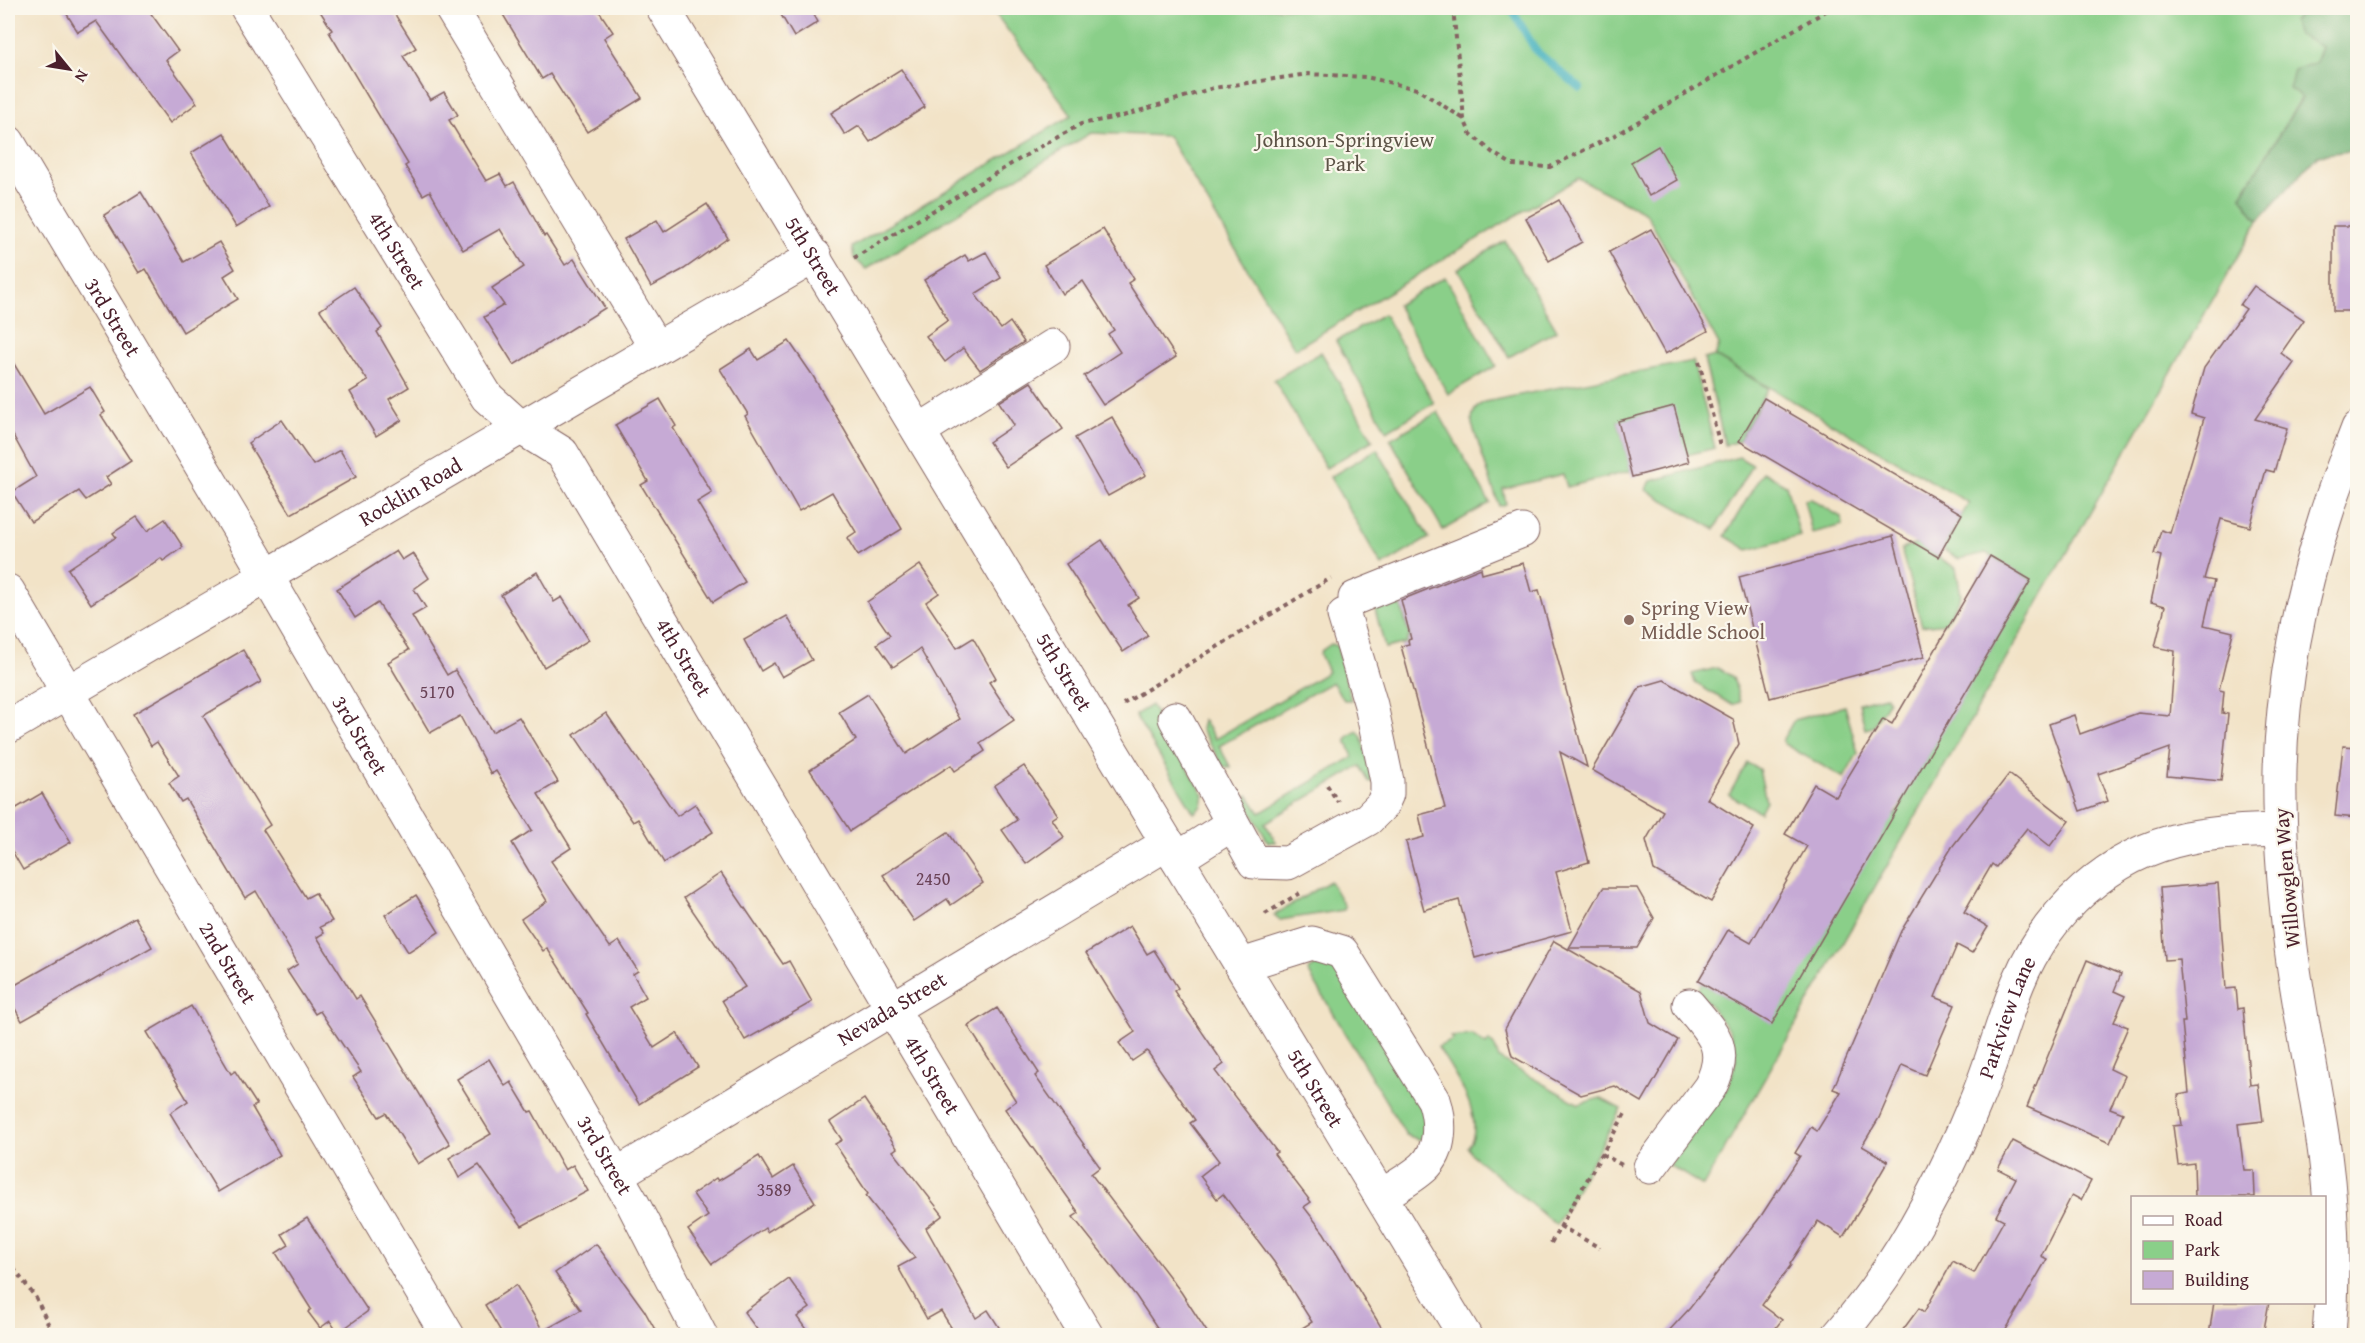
<svg xmlns="http://www.w3.org/2000/svg" width="2365" height="1343" font-family="'Gentium Book Plus',serif">
	<style>
		.green { fill: #8acf89; stroke: #6a775a; stroke-width: 1.5 }
		.forest { fill: #6fb275; stroke: #5c6850; stroke-width: 1.5 }
		.lines { fill: none; stroke-linecap: round; stroke-linejoin: round }
		.stream { stroke: #41b0bd; stroke-width: 8 }
		.building { fill: #c6aad5 }
		.minor-casing { stroke: #856462; stroke-width: 35 }
		.path { stroke: #856462; stroke-width: 4; stroke-dasharray: 4.5 4.5; stroke-linecap: butt }
		.minor { stroke: #fff; stroke-width: 33 }
		.education-dot { fill: #8d6e63; stroke: #fbf7ec; stroke-width: 2 }
		.labels { text-anchor: middle; stroke-width: 4.5; stroke-linejoin: round; paint-order: stroke }
		.number-label { font-size: 18px; fill: #694256 }
		.park-label { font-size: 21px; fill: #5d5447; stroke: #fbf7ec }
		.street-label { font-size: 21px; fill: #4a1f2b; stroke: #fbf7ec }
		.education-label { font-size: 21px; fill: #785e54; stroke: #fbf7ec; text-anchor: start }
	</style>
	<rect width="100%" height="100%" fill="#fbf7ec"/>
	<filter id="ink" filterUnits="userSpaceOnUse"><feTurbulence type="fractalNoise" baseFrequency=".0167" numOctaves="2"/><feDisplacementMap in="SourceGraphic" scale="12" xChannelSelector="R" yChannelSelector="G"/><feConvolveMatrix kernelMatrix="1 2 1 2 8 2 1 2 1" color-interpolation-filters="sRGB"/></filter>
	<filter id="wash" filterUnits="userSpaceOnUse"><feTurbulence type="fractalNoise" baseFrequency=".008" numOctaves="4" result="noise"/><feDisplacementMap in="SourceGraphic" scale="24" xChannelSelector="R" yChannelSelector="G"/><feGaussianBlur stdDeviation="1.35" result="paint"/><feColorMatrix in="noise" values="0 0 0 0 0 0 0 0 0 0 0 0 0 0 0 0 0 1.4 0 .05"/><feComposite in="paint" operator="in"/></filter>
	<g filter="url(#wash)">
		<rect width="100%" height="100%" fill="#f2e3c7"/>
		<!-- green -->
		<g class="green">
			<polygon points="991,8 2304,8 2293,22 2322,47 2302,97 2241,196 2258,221 1703,1186 1669,1165 1728,1087 1736,1061 1735,1046 1729,1031 1698,990 1702,983 1772,1023 1852,790 1896,815 1903,802 1901,801 2031,580 1986,553 1959,559 1942,549 1969,503 1715,356 1768,388 1739,441 1725,445 1704,359 1715,356 1719,345 1646,213 1578,178 1295,349 1168,136 1091,133 866,269 854,258 852,247 1072,115"/>
			<polygon points="1505,241 1557,330 1509,357 1458,269"/>
			<polygon points="1445,277 1496,366 1448,394 1397,305"/>
			<polygon points="1384,314 1434,403 1387,431 1336,341"/>
			<polygon points="1321,352 1373,440 1326,468 1274,380"/>
			<path d="M1693 361 1715 448 1687 455 1618 421 1631 471 1567 487 1563 474 1503 489 1506 504 1499 506 1472 424C1471 414 1475 407 1484 402Z"/>
			<polygon points="1438,412 1490,503 1443,530 1390,439"/>
			<polygon points="1377,449 1429,538 1382,566 1330,477"/>
			<polygon points="1739,457 1752,465 1715,529 1646,490 1651,481"/>
			<polygon points="1763,472 1786,485 1800,536 1748,550 1725,536"/>
			<polygon points="1811,499 1841,517 1843,525 1812,533 1804,500"/>
			<polygon points="1917,544 1956,568 1961,595 1945,623 1922,626 1901,549"/>
			<polygon points="1399,599 1410,638 1407,639 1407,643 1385,648 1374,605"/>
			<polygon points="1331,644 1337,646 1351,700 1344,700 1332,682 1219,746 1231,768 1223,766 1201,729 1203,720 1215,739 1328,672 1320,654 1321,651"/>
			<polygon points="1717,668 1733,677 1740,702 1732,705 1695,683 1692,674"/>
			<polygon points="1886,696 1888,702 1873,727 1865,729 1859,703"/>
			<polygon points="1151,705 1204,795 1202,806 1194,813 1135,715"/>
			<polygon points="1845,706 1858,753 1844,778 1784,744 1782,741 1794,720"/>
			<polygon points="1357,731 1361,735 1373,782 1369,782 1360,766 1265,823 1276,842 1268,842 1244,799 1248,795 1260,813 1353,757 1346,740 1348,737"/>
			<polygon points="1747,763 1759,769 1766,801 1760,812 1729,795"/>
			<polygon points="1330,881 1345,907 1344,910 1280,920 1274,915"/>
			<polygon points="1318,962 1336,968 1426,1115 1424,1134 1420,1140 1406,1135 1308,971 1317,965"/>
			<path d="M1472 1035 1486 1045 1489 1041 1495 1047 1499 1059 1579 1104 1600 1098 1621 1109 1556 1225 1471 1154 1468 1147C1488 1119 1453 1072 1438 1047L1453 1040 1451 1037Z"/>
		</g>
		<!-- forest -->
		<polygon class="forest" points="2304,8 2357,8 2357,150 2318,155 2258,221 2241,196 2302,98 2289,89 2294,70 2317,62 2322,47 2298,35 2293,22"/>
		<g class="lines">
			<!-- stream -->
			<polyline class="stream" points="1511,8 1536,51 1580,88"/>
		</g>
		<g id="blocks">
			<!-- building -->
			<g class="building">
				<polygon points="63,8 147,8 178,51 166,60 197,103 170,123 96,21 78,32"/>
				<polygon points="318,8 391,8 416,48 403,56 430,100 444,92 458,115 449,120 486,181 500,174 507,186 514,182 544,236 546,235 565,265 574,259 605,308 514,365 484,317 504,305 492,288 524,267 500,229 463,250 430,191 423,195 405,166 408,164 329,32 332,30"/>
				<polygon points="499,8 597,8 613,32 604,38 642,98 587,132 550,74 542,79"/>
				<polygon points="777,8 810,8 818,22 794,37"/>
				<polygon points="901,69 925,107 870,142 859,126 845,135 831,113"/>
				<polygon points="224,133 269,207 236,227 191,153"/>
				<polygon points="1658,146 1677,180 1649,196 1631,162"/>
				<polygon points="141,192 184,262 219,242 235,269 224,276 238,299 183,332 146,269 139,273 104,215"/>
				<polygon points="1559,200 1582,242 1549,261 1526,218"/>
				<polygon points="707,204 728,238 684,269 651,287 624,239 657,220 664,232"/>
				<rect x="2333" y="226" width="25" height="85"/>
				<polygon points="1103,229 1134,279 1128,283 1176,357 1103,405 1084,376 1120,352 1108,334 1114,330 1083,281 1062,294 1044,265"/>
				<polygon points="1651,229 1708,331 1665,354 1609,252"/>
				<polygon points="986,252 1001,278 975,294 1001,329 1010,322 1024,342 980,370 963,348 945,362 926,336 948,320 924,280 965,255 969,261"/>
				<polygon points="2254,286 2304,320 2281,353 2294,363 2255,419 2287,428 2274,472 2266,470 2250,527 2221,519 2204,579 2214,581 2204,625 2233,632 2219,690 2224,691 2222,713 2228,714 2221,781 2167,776 2170,748 2098,774 2108,801 2080,811 2049,724 2074,715 2080,734 2138,713 2170,716 2175,651 2155,647 2165,606 2151,602 2161,556 2154,554 2161,530 2170,533 2204,418 2191,414 2204,368 2246,309 2240,305"/>
				<polygon points="354,287 382,328 377,332 409,387 389,399 402,420 376,436 350,392 368,381 320,310"/>
				<polygon points="789,341 813,376 902,529 858,556 847,538 856,532 832,492 799,511 745,416 748,414 720,369 751,349 758,360"/>
				<polygon points="8,354 44,414 90,387 105,412 101,415 131,461 106,477 111,484 86,500 79,491 31,522 12,492 36,477 8,426"/>
				<polygon points="1031,382 1063,429 1006,467 989,442 1014,425 999,402"/>
				<polygon points="1764,398 1962,514 1938,557 1739,441"/>
				<polygon points="660,399 676,426 673,428 712,493 697,502 745,582 713,602 641,485 648,481 615,425"/>
				<polygon points="1674,406 1689,462 1632,477 1618,421"/>
				<polygon points="1112,417 1146,475 1108,496 1075,438"/>
				<polygon points="282,420 313,465 340,450 356,477 291,514 248,443"/>
				<polygon points="137,517 147,531 165,519 183,547 163,561 161,558 91,604 68,569 116,537 113,533"/>
				<polygon points="1893,536 1924,657 1770,698 1739,577"/>
				<polygon points="1102,540 1139,598 1128,605 1148,636 1123,652 1066,564"/>
				<polygon points="396,551 402,560 413,553 429,578 414,589 426,608 412,616 447,675 455,670 492,732 519,717 558,782 538,794 571,848 551,861 610,947 619,941 638,971 633,974 646,997 629,1007 654,1048 677,1033 698,1067 639,1104 586,1014 588,1013 547,948 543,951 521,919 547,901 512,843 532,830 496,771 491,774 460,716 430,733 388,662 409,650 378,603 355,618 337,589"/>
				<polygon points="1990,556 2031,580 1772,1024 1698,981 1728,930 1751,943 1807,846 1785,834 1814,784 1836,797 1883,719 1892,724"/>
				<polygon points="1523,563 1531,592 1539,590 1587,767 1560,752 1589,862 1556,872 1572,931 1475,958 1459,900 1424,910 1406,842 1424,837 1419,815 1445,808 1401,646 1409,644 1408,640 1411,639 1401,600 1481,568 1482,574"/>
				<polygon points="920,565 939,593 926,602 957,648 973,638 996,678 989,682 1014,720 980,743 985,751 955,771 951,765 850,831 810,770 856,740 839,712 868,694 906,754 960,719 920,649 893,667 877,644 890,635 867,602"/>
				<polygon points="537,572 554,602 562,597 589,640 544,667 501,595"/>
				<polygon points="787,616 812,660 782,677 774,663 761,671 744,640"/>
				<polygon points="243,650 261,682 203,716 270,825 263,830 306,898 315,893 332,921 320,927 324,933 317,937 356,999 360,996 450,1144 418,1164 386,1113 379,1117 353,1077 361,1072 320,1011 315,1014 287,971 298,964 256,891 245,898 186,799 181,802 169,783 179,776 157,742 151,746 133,714"/>
				<polygon points="1664,680 1733,719 1739,744 1707,799 1754,828 1711,902 1654,870 1646,840 1663,811 1592,770 1640,687"/>
				<polygon points="606,713 677,816 695,804 713,832 664,863 638,819 633,822 574,735"/>
				<polygon points="2343,746 2358,747 2358,818 2335,816"/>
				<polygon points="1024,766 1058,815 1052,819 1064,837 1026,864 1002,830 1017,820 994,786"/>
				<polygon points="2009,774 2069,821 2050,846 2027,828 1996,867 1992,864 1964,912 1988,927 1972,953 1957,945 1935,997 1955,1005 1925,1075 1902,1065 1879,1118 1862,1146 1888,1161 1859,1211 1843,1237 1818,1221 1790,1264 1791,1265 1762,1305 1782,1320 1770,1335 1665,1335 1690,1308 1761,1216 1800,1156 1795,1153 1811,1127 1817,1131 1841,1092 1833,1089 1901,931 1952,847"/>
				<polygon points="42,793 71,842 23,870 8,844 8,813"/>
				<polygon points="948,832 983,883 951,905 947,899 914,921 883,875"/>
				<polygon points="721,873 783,964 789,961 812,1002 745,1040 722,1000 745,987 684,898"/>
				<polygon points="2218,883 2226,989 2236,988 2238,1009 2243,1008 2250,1085 2258,1084 2263,1121 2238,1124 2244,1170 2254,1170 2255,1197 2195,1197 2194,1163 2178,1165 2173,1126 2182,1125 2178,1095 2189,1093 2182,1022 2185,1022 2179,959 2165,960 2160,888"/>
				<polygon points="1603,888 1637,888 1654,918 1637,948 1569,948"/>
				<polygon points="416,895 439,932 408,952 385,915"/>
				<polygon points="135,917 152,947 22,1021 8,996 8,989"/>
				<polygon points="1130,926 1147,954 1154,950 1178,988 1174,991 1224,1064 1215,1071 1277,1152 1274,1154 1311,1202 1304,1207 1324,1233 1386,1335 1291,1335 1312,1322 1274,1262 1223,1194 1217,1199 1200,1176 1219,1161 1190,1123 1195,1120 1147,1051 1132,1061 1119,1043 1135,1032 1086,953"/>
				<polygon points="1554,941 1641,991 1650,1023 1678,1040 1642,1102 1615,1086 1581,1095 1512,1056 1505,1029"/>
				<polygon points="2087,960 2121,974 2114,991 2125,996 2114,1022 2128,1027 2110,1069 2125,1076 2110,1108 2123,1113 2110,1143 2027,1107"/>
				<polygon points="191,1006 231,1074 235,1071 257,1105 252,1107 280,1155 218,1192 170,1113 188,1101 147,1032"/>
				<polygon points="997,1008 1039,1073 1035,1076 1100,1167 1091,1174 1181,1292 1209,1335 1162,1335 1136,1296 1073,1217 1079,1213 1005,1109 1016,1101 968,1026"/>
				<polygon points="489,1059 505,1086 511,1082 529,1112 532,1111 565,1170 573,1165 588,1191 522,1226 479,1165 459,1178 449,1158 491,1134 457,1079"/>
				<polygon points="864,1099 897,1148 893,1151 943,1215 926,1228 976,1318 988,1310 1004,1335 948,1335 954,1332 941,1311 927,1319 898,1267 915,1258 866,1196 868,1194 835,1144 842,1140 830,1122"/>
				<polygon points="2013,1141 2091,1181 2081,1200 2072,1195 2041,1256 2047,1259 2003,1335 1899,1335 1919,1308 1924,1312 1953,1261 1974,1273 2004,1220 1996,1216 2016,1178 1998,1169"/>
				<polygon points="759,1156 773,1179 793,1166 815,1202 767,1232 765,1228 712,1264 688,1230 708,1216 693,1194 716,1178 718,1181"/>
				<polygon points="307,1218 368,1311 338,1333 330,1321 320,1328 308,1312 311,1309 276,1253 289,1245 282,1234"/>
				<polygon points="596,1244 644,1310 658,1335 503,1335 485,1305 516,1285 543,1331 581,1310 555,1273"/>
				<polygon points="789,1279 810,1308 797,1317 810,1335 761,1335 744,1312"/>
				<polygon points="2214,1302 2269,1302 2263,1335 2209,1335"/>
			</g>
		</g>
	</g>
	<g filter="url(#ink)">
		<use href="#blocks" fill-opacity="0" stroke="#856462" stroke-width="1.5"/>
		<g class="lines">
			<defs>
				<g id="minor">
					<path id="s1" d="M247 8 487 397 520 427 562 453 1087 1336"/>
					<polyline points="451,8 656,348"/>
					<path id="s2" d="M663 8 1465 1336"/>
					<path id="s3" d="M8 142 249 546 632 1202 701 1336"/>
					<polyline points="919,431 1053,346"/>
					<path id="s4" d="M8 591 448 1336"/>
					<polyline points="1355,598 1522,531"/>
					<polyline points="1175,718 1254,862 1288,863 1368,819 1382,805 1387,794 1387,781 1371,705 1344,615"/>
					<path id="s5" d="M8 727 815 256"/>
					<polyline points="1177,859 1232,824"/>
					<path d="M1242 965 1312 943 1342 952 1434 1100C1441 1121 1442 1150 1424 1167 1412 1178 1395 1187 1381 1196"/>
					<path d="M1650 1167 1710 1087C1730 1048 1713 1034 1689 1005"/>
					<path id="s6" d="M616 1175 1168 843"/>
					<path id="s7" d="M1838 1336C1898 1268 1941 1186 1975 1103 1992 1064 2002 1022 2018 983 2047 912 2109 854 2186 838 2217 832 2249 831 2280 830"/>
					<path d="M2329 1336C2334 1276 2333 1215 2325 1155 2315 1080 2297 1006 2289 931 2283 878 2279 824 2280 770 2282 686 2300 595 2326 515 2335 486 2347 457 2358 428"/>
				</g>
			</defs>
			<!-- minor casing -->
			<use href="#minor" class="minor-casing"/>
			<!-- path -->
			<g class="path">
				<polyline points="1453,8 1464,119 1470,133 1493,153 1513,165 1550,167 1617,134 1831,8"/>
				<polyline points="854,258 1033,151 1081,124 1123,116 1213,88 1308,74 1366,77 1417,89 1464,119"/>
				<polyline points="1699,361 1720,446"/>
				<polyline points="1123,704 1331,578"/>
				<polyline points="1327,785 1338,802"/>
				<polyline points="1265,914 1303,891"/>
				<polyline points="1602,1154 1622,1165"/>
				<polyline points="1560,1226 1600,1248"/>
				<polyline points="1551,1243 1626,1112"/>
				<polyline points="8,1261 36,1298 54,1336"/>
			</g>
			<!-- minor -->
			<use href="#minor" class="minor"/>
		</g>
	</g>
	<!-- markers -->
	<circle class="education-dot" cx="1629" cy="620" r="6"/>
	<g class="labels">
		<!-- number labels -->
		<g class="number-label">
			<text x="437" y="698">5170</text>
			<text x="933" y="885">2450</text>
			<text x="774" y="1196">3589</text>
		</g>
		<!-- park labels -->
		<g class="park-label">
			<text x="1345" y="147">Johnson-Springview<tspan x="1345" dy="24">Park</tspan></text>
		</g>
		<!-- street labels -->
		<g class="street-label">
			<text dy="7" stroke="none"><textPath href="#s1" startOffset="285">4th Street</textPath></text>
			<text dy="7" stroke="none"><textPath href="#s2" startOffset="290">5th Street</textPath></text>
			<text dy="7" stroke="none"><textPath href="#s3" startOffset="204">3rd Street</textPath></text>
			<text dy="7" stroke="none"><textPath href="#s5" startOffset="466">Rocklin Road</textPath></text>
			<text dy="7" stroke="none"><textPath href="#s1" startOffset="789">4th Street</textPath></text>
			<text dy="7" stroke="none"><textPath href="#s2" startOffset="776">5th Street</textPath></text>
			<text dy="7" stroke="none"><textPath href="#s3" startOffset="690">3rd Street</textPath></text>
			<text transform="translate(2287 878) rotate(-95)" y="7">Willowglen Way</text>
			<text dy="7" stroke="none"><textPath href="#s4" startOffset="432">2nd Street</textPath></text>
			<text dy="7" stroke="none"><textPath href="#s6" startOffset="322">Nevada Street</textPath></text>
			<text dy="7" stroke="none"><textPath href="#s7" startOffset="363">Parkview Lane</textPath></text>
			<text dy="7" stroke="none"><textPath href="#s1" startOffset="1275">4th Street</textPath></text>
			<text dy="7" stroke="none"><textPath href="#s2" startOffset="1262">5th Street</textPath></text>
			<text dy="7" stroke="none"><textPath href="#s3" startOffset="1176">3rd Street</textPath></text>
		</g>
		<!-- education labels -->
		<g class="education-label">
			<text x="1641" y="615">Spring View<tspan x="1641" dy="24">Middle School</tspan></text>
		</g>
	</g>
	<!-- margin -->
	<rect width="2365" height="1343" fill="none" stroke="#fbf7ec" stroke-width="30"/>
	<!-- legend -->
	<rect x="2131" y="1196" width="195" height="108" fill="#fbf7ec" stroke="#b4a19f" stroke-width="1.5"/>
	<rect x="2143" y="1216" width="30" height="9" fill="#ffffff" stroke="#b4a19f" stroke-width="1.5"/>
	<text x="2185" y="1226" font-size="18" fill="#4a1f2b">Road</text>
	<rect x="2143" y="1241" width="30" height="18" fill="#8acf89" stroke="#b4a19f" stroke-width="1.5"/>
	<text x="2185" y="1256" font-size="18" fill="#4a1f2b">Park</text>
	<rect x="2143" y="1271" width="30" height="18" fill="#c6aad5" stroke="#b4a19f" stroke-width="1.5"/>
	<text x="2185" y="1286" font-size="18" fill="#4a1f2b">Building</text>
	<!-- north arrow -->
	<g transform="translate(69 69) rotate(120)" stroke="#fbf7ec" stroke-width="4.5" paint-order="stroke">
	<path d="M0-4.5L10 22L0 15L-10 22Z" fill="#4a1f2b"/>
	<text y="-9" font-size="16" font-weight="bold" text-anchor="middle" fill="#4a1f2b">N</text>
	</g>
</svg>
